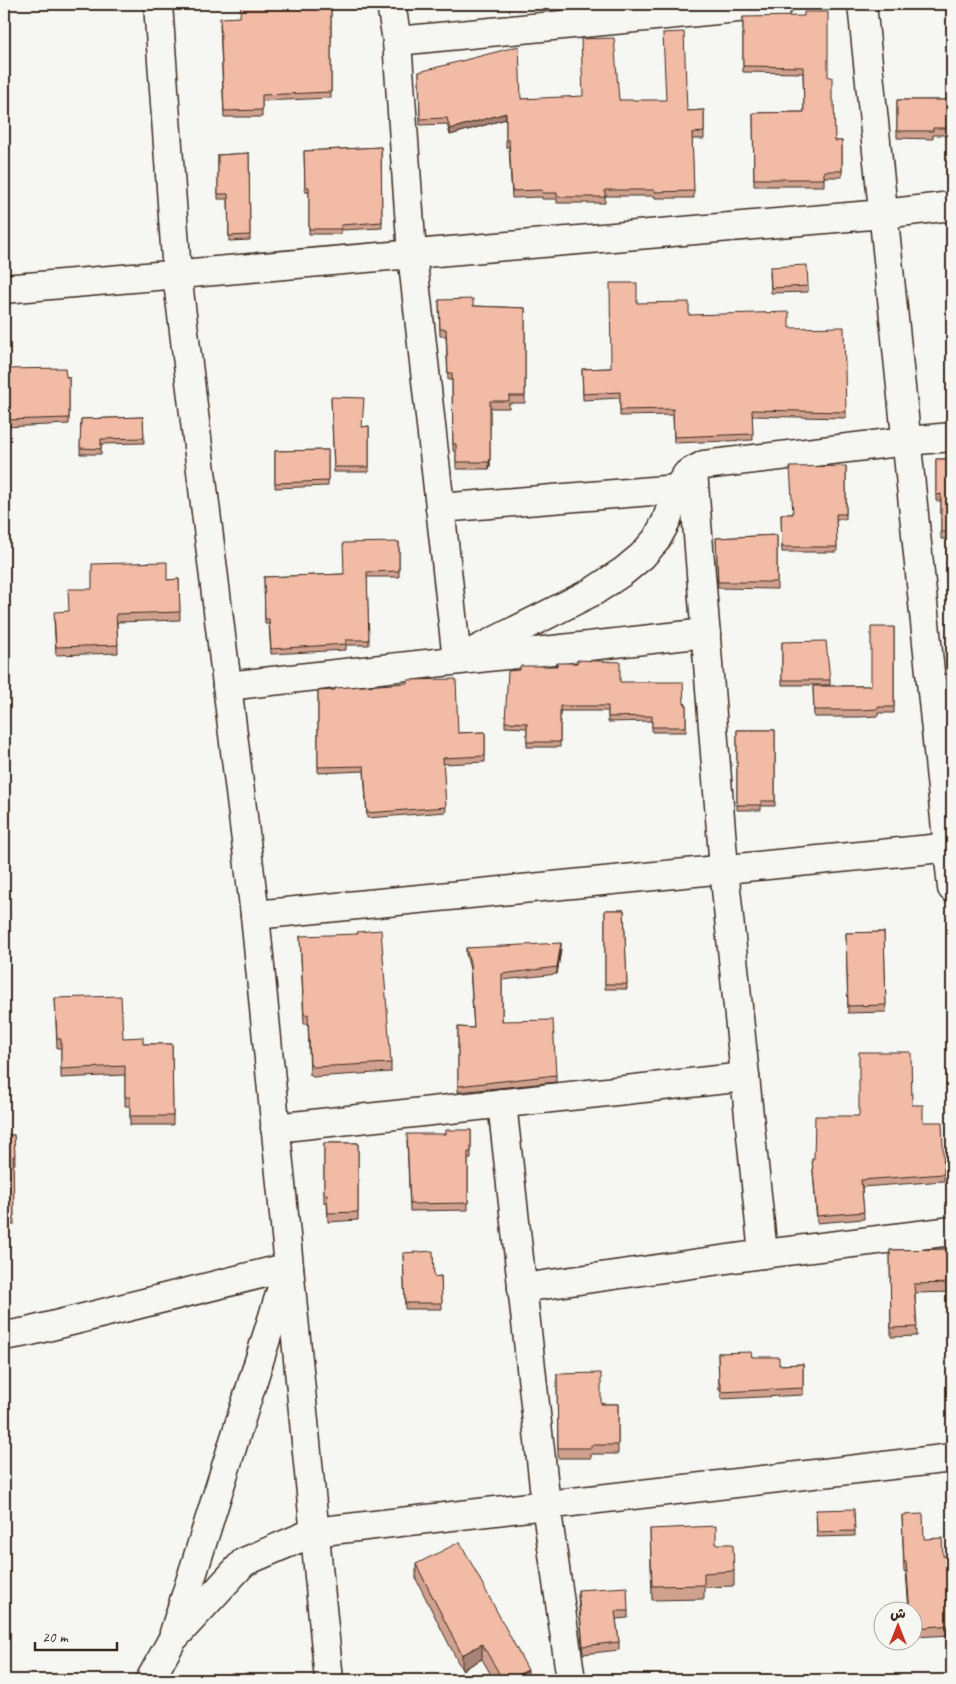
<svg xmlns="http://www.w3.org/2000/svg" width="956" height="1684" font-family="Caveat,'Playpen Sans Arabic',sans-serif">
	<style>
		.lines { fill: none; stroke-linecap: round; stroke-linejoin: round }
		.street-casing { stroke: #3b2a1e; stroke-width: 31 }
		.street { stroke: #f6f6f2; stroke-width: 28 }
		.wall { fill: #d0a18f; stroke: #3b2a1e }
		.shaded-wall { fill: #a98374; stroke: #3b2a1e }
		.building { fill: #f2bba6; stroke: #3b2a1e }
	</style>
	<rect width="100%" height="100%" fill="#f6f6f2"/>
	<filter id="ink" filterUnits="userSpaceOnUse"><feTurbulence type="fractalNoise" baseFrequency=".02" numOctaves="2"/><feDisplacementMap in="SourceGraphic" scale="10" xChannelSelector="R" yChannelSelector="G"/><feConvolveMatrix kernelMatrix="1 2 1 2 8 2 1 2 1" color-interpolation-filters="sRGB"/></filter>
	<g filter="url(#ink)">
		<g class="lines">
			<defs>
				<g id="street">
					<polyline points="158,4 177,274 255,915 329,1680"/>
					<polyline points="391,4 397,41 412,254 457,660 594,591 624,571 642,556 656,540 666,522 677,489 687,474 704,465 907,441 952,437"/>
					<polyline points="862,4 952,888"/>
					<polyline points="397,41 779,4"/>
					<polyline points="4,289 883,214 952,206"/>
					<polyline points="693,471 724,869 763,1254"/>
					<polyline points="440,508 677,489"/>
					<polyline points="227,686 706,633"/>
					<polyline points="255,915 952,847"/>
					<polyline points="502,1103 546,1505 571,1680"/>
					<polyline points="275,1128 745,1077"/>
					<polyline points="522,1288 763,1254 952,1231"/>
					<polyline points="4,1336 27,1332 289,1267"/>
					<polyline points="174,1633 285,1278"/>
					<polyline points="150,1680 172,1640 244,1562 314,1532 952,1458"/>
				</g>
			</defs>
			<!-- street casing -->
			<use href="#street" class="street-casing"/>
			<!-- street -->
			<use href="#street" class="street"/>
		</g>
		<!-- wall -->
		<g class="wall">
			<polygon points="331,4 331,98 262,101 262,117 224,117 220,24 240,17"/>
			<polygon points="743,17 828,77 832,101 835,141 842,141 842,177 824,177 824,186 754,186 753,113 804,112 803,73 743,72"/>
			<polygon points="419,72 521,99 619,100 687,111 704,110 704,139 692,139 694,198 655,198 655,196 605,196 605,203 557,203 557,199 542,199 542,197 512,198 509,147 506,147 506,119 450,135 447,124 420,125"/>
			<polygon points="897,100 952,100 952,135 933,135 933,139 897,138"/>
			<polygon points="381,147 382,228 341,230 341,234 309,234 309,192 305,192 304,151"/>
			<polygon points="249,153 250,240 229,241 228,199 218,199 218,155"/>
			<polygon points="770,272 808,286 808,292 771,293"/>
			<polygon points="439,300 473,306 525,308 525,403 509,403 509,408 490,408 490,466 489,469 456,469 456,451 453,451 452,380 448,380 446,336 440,336"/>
			<polygon points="637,303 689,315 789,328 846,412 846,418 752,416 753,440 674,443 673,415 620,416 620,398 583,400 582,369 611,368"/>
			<polygon points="4,369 69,377 69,424 4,427"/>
			<polygon points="331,397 362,427 369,426 369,472 334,472"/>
			<polygon points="143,417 144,443 101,444 101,454 80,454 81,419"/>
			<polygon points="328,450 328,486 275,488 275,451"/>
			<polygon points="936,459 952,459 952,563 947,563 948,539 941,539 941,501 936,501"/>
			<polygon points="846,466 846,519 836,519 837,552 782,552 781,514 792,514"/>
			<polygon points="777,535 777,589 718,588 716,538"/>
			<polygon points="399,542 399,577 367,577 369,645 346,645 346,650 271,654 269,624 265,624 264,577 344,574"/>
			<polygon points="179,579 180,620 117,622 118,653 56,655 54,620 69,611 92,589 167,580"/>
			<polygon points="894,627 894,713 878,713 878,716 859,717 814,717 813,686 871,686"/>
			<polygon points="782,642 830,680 830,685 782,685"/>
			<polygon points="557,666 620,682 686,704 686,732 652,732 652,721 608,722 608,711 560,711 560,747 527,747 527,728 505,727 505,722 520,670"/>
			<polygon points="318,691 458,733 485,732 485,762 443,764 446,812 367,818 364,771 318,773"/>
			<polygon points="737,730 775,730 775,806 761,806 761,810 737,810"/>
			<polygon points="605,910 624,910 627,989 605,989"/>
			<polygon points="884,932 886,1012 848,1013 846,933"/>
			<polygon points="300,936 391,1063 391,1072 312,1077 312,1075 310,1075 308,1024 304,1024"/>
			<polygon points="466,948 561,949 557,974 502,980 502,1021 556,1075 556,1082 458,1092 458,1027 474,1028 470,969 466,954"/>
			<polygon points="55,998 123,1038 143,1044 172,1044 173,1125 130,1125 130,1106 125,1106 125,1075 61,1078 61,1048 57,1048"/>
			<polygon points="912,1105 923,1122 944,1174 944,1181 862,1187 864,1219 817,1223 812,1159 814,1159 859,1116"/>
			<polygon points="471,1130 471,1159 468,1159 468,1210 410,1211 407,1141 446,1134"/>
			<polygon points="4,1135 14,1135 15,1164 13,1165 14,1225 4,1225"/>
			<polygon points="324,1143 358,1143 358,1220 328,1222 327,1202 324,1203"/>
			<polygon points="952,1249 952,1292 915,1293 917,1336 891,1337 890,1250"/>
			<polygon points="403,1253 434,1277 441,1276 442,1309 405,1309"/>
			<polygon points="718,1353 752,1357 779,1365 803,1364 803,1395 721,1399 721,1390 719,1390"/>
			<polygon points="557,1374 601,1404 618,1404 618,1454 591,1454 591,1458 558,1458"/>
			<polygon points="816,1510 855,1531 855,1536 817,1537"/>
			<polygon points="902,1515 924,1539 943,1556 952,1556 952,1635 914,1637 914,1612 909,1612 906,1571 904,1572"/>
			<polygon points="650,1529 716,1544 734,1571 734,1586 704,1587 704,1599 652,1600"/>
			<polygon points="416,1564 528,1680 494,1680 482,1659 462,1670 416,1579"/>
			<polygon points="578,1590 628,1611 628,1618 616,1619 619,1642 619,1650 583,1654 578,1597"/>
		</g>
		<!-- shaded-wall -->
		<g class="shaded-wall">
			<polygon points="506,113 506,119 450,135 450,129"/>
			<polygon points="490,459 490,466 489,469 489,462"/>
			<polygon points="561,943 561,949 557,974 557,967"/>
			<polygon points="482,1644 482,1659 462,1670 462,1655"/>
			<polygon points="528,1670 528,1680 507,1680"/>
		</g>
		<!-- building -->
		<g class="building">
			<polygon points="241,4 331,4 331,92 262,95 262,110 224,111 220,18 240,17"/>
			<polygon points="804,12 828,12 828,77 832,77 832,101 834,101 835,141 842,141 842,171 824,171 824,179 754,179 753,113 804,112 803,67 743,66 743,17 804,16"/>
			<polygon points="684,32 687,111 704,110 704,132 692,133 694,191 655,192 655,190 605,190 605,197 557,197 557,193 542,193 542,190 512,191 509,140 506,140 506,113 450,129 447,118 420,119 419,72 519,46 521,99 583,96 581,39 614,38 619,100 666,100 663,33"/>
			<polygon points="897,100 952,100 952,128 933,128 933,131 897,131"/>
			<polygon points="381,147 382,222 341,225 341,229 309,229 309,187 305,187 304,151"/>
			<polygon points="249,153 250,235 229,236 228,194 218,194 218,155"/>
			<polygon points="807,265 808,286 771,288 770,267"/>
			<polygon points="610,283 637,283 637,303 689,302 689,315 789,312 789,328 844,327 846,412 752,410 753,434 674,437 673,409 620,410 620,392 583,394 582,369 611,368"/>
			<polygon points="473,299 473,306 525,308 525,396 509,396 509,401 490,401 490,459 489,462 456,462 456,444 453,444 452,373 448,373 446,329 440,329 439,300"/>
			<polygon points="65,368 66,377 69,377 69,418 4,420 4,369"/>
			<polygon points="331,397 364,398 362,427 369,426 369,467 334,467"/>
			<polygon points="143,417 144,438 101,439 101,449 80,448 81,419"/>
			<polygon points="328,450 328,481 275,483 275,451"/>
			<polygon points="936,459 952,459 952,556 947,556 948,532 941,532 941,494 936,495"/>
			<polygon points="846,466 846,514 836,514 837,547 782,547 781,514 793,514 790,467"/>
			<polygon points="777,535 777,582 718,582 716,538"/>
			<polygon points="399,542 399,571 367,572 369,640 346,640 346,644 271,649 269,619 265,619 264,577 344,574 343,543"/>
			<polygon points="167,562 167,580 179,579 180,612 116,614 118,645 56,647 54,612 69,611 68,589 92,589 92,564"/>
			<polygon points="871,627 894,627 894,707 878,707 878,709 859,710 814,710 813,686 871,686"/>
			<polygon points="826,641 830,680 782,680 782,642"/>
			<polygon points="577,660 620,662 620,682 683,682 684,704 686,704 686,727 652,727 652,716 608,717 608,706 560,706 560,742 527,742 527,723 505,722 508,671 520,670 520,666 557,666 557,663 577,663"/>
			<polygon points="456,679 458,733 485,732 485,756 443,758 446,807 367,813 364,766 318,767 318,691 335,690 335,688 407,683 407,680"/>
			<polygon points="737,730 775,730 775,801 761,801 761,805 737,805"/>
			<polygon points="605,910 624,910 627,984 605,984"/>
			<polygon points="381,930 391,1063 312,1067 312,1065 310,1065 308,1014 304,1015 300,936 358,934 357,932"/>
			<polygon points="884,932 886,1005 848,1006 846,933"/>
			<polygon points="561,943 557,967 502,974 502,1021 553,1020 556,1075 458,1086 458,1027 474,1028 470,963 466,948"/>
			<polygon points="121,996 123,1038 143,1037 143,1044 172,1044 173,1116 130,1116 130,1097 125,1097 125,1066 61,1069 61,1039 57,1039 55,998"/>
			<polygon points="859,1052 911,1052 912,1105 923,1105 923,1122 942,1122 944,1174 861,1180 864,1212 817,1216 812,1159 814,1159 815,1116 859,1116"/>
			<polygon points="446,1130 471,1130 471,1152 468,1152 468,1203 410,1204 407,1134 446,1134"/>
			<polygon points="4,1135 14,1135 15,1156 13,1156 14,1217 4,1217"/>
			<polygon points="324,1143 358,1143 358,1212 328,1213 327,1194 324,1194"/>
			<polygon points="952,1249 952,1283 914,1284 917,1327 891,1328 890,1250"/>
			<polygon points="433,1251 434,1277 441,1276 442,1303 405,1303 403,1253"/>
			<polygon points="751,1352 752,1357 779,1357 779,1365 803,1364 803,1388 721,1392 721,1383 719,1383 718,1353"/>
			<polygon points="601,1373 601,1404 618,1404 618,1445 591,1445 591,1448 558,1448 557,1374"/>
			<polygon points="854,1509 855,1531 817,1532 816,1510"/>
			<polygon points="923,1514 924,1539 942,1538 943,1556 952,1556 952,1625 914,1628 914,1612 910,1612 906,1562 904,1562 902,1515"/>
			<polygon points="716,1526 716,1544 733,1544 734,1571 704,1573 704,1585 652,1586 650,1529"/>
			<polygon points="460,1542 528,1670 507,1680 503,1680 482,1644 462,1655 416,1564"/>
			<polygon points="627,1587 628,1611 615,1611 619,1642 583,1646 578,1590"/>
		</g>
	</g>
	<!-- margin -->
	<rect width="956" height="1684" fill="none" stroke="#f6f6f2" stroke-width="20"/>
	<rect x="10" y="10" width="936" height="1664" fill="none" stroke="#3b2a1e" stroke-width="2" filter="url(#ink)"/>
	<!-- north arrow -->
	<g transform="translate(898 1626)"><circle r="24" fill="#f6f6f2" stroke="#aba49d"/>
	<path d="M0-4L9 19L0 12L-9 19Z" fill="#c8321e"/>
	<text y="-8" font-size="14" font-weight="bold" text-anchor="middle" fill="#3b2a1e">ش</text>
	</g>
	<!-- scale -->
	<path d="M35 1642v8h82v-8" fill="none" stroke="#3b2a1e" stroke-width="2.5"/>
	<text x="42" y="1642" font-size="15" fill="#3b2a1e" stroke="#f6f6f2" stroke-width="4" paint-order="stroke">20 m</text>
</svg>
